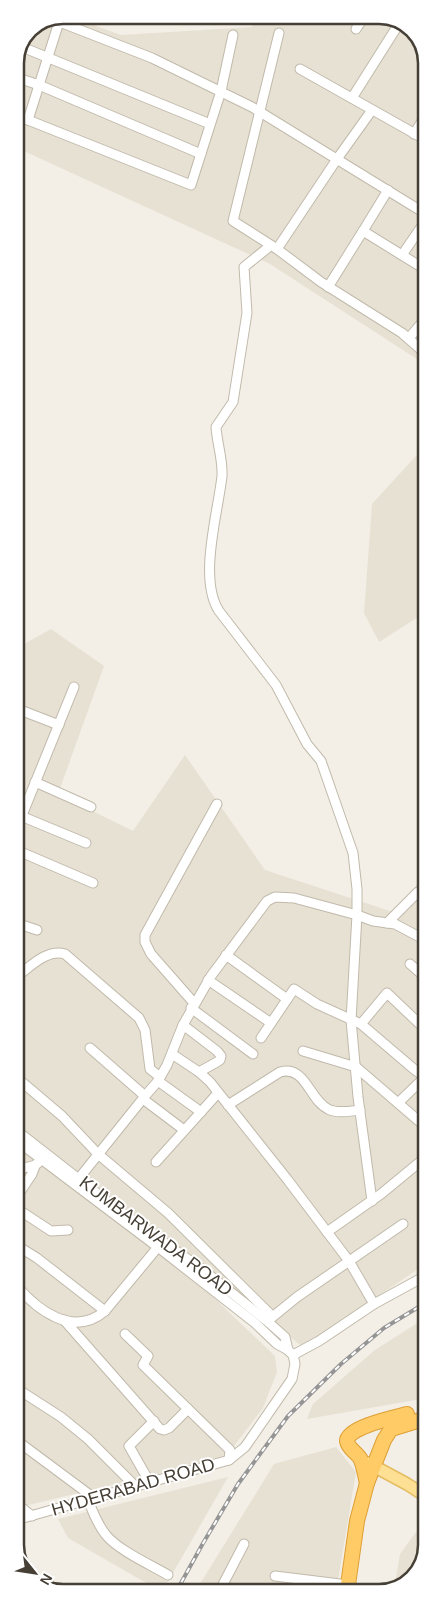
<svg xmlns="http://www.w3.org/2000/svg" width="442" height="1608" font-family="Helvetica,sans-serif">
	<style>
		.residential { fill: #e7e1d4 }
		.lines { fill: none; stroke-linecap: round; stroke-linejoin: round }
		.minor-casing { stroke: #c1baab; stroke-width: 11 }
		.major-casing { stroke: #e4bd63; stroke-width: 14 }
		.highway-casing { stroke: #de9f35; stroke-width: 16 }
		.minor { stroke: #fff; stroke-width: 9 }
		.major { stroke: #fee094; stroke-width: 11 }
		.highway { stroke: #fecb66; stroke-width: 14 }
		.rail-casing { stroke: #959595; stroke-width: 4 }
		.rail { stroke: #fff; stroke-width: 2; stroke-dasharray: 5.5; stroke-linecap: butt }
		.labels { text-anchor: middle; stroke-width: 4; stroke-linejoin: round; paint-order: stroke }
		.street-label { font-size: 18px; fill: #463f35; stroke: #fff }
		.rim { fill: none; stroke: #463f35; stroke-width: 2.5 }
	</style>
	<rect width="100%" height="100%" fill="#f3efe6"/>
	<!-- residential -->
	<g class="residential">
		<polygon points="63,15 92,15 96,26 121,35 251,27 261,15 385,15 411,27 426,54 426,365 270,264 15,147 15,63 29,29"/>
		<polygon points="426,445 426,612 379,642 364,613 372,504"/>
		<polygon points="51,629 104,666 58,794 133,831 185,755 265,870 393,912 427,886 427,1263 303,1347 16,1124 15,649"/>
		<polygon points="16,1144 190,1275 275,1356 277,1372 263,1408 228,1454 191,1466 16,1508"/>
		<polygon points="427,1317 427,1398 307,1419 313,1404 375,1350"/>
		<polygon points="336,1447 356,1472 336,1592 195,1592 274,1464"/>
		<polygon points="228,1477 162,1592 68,1538 58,1519"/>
		<polygon points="427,1517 427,1545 415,1576 394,1589 400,1554"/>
	</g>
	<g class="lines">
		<defs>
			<g id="minor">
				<polyline points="52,19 152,58 252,107 426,214"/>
				<polyline points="59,22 28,120 191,185 221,91 233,35"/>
				<polyline points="356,29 365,15"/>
				<polyline points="279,33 233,221 277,249 321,282 402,333 426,354"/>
				<polyline points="22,47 210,124"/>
				<polyline points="300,69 426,140"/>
				<polyline points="15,77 39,85 201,154"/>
				<polyline points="352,98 400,22"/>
				<polyline points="15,115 28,120"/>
				<polyline points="414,134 426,115"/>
				<polyline points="363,231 388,190"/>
				<path d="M270 246 244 267 247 313 233 402 216 427C217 443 223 460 222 476 218 513 198 579 219 611L276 685 307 744 321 761 353 853 357 889V915L351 1020 358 1097 372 1201"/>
				<polyline points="277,249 337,159 372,110"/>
				<polyline points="402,255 426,220"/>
				<polyline points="328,287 363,231 426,270"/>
				<polyline points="409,338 426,318"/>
				<polyline points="15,708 59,725"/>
				<polyline points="35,782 91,807"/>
				<polyline points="16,814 86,843"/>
				<polyline points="16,830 74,687"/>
				<polyline points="16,850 93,883"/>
				<polyline points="16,923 37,930"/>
				<polyline points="387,923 418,892 422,889 427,890"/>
				<polyline points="226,955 287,999"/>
				<polyline points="410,964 427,979"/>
				<path d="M16 977C29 968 47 948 65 954L139 1018 145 1030 150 1069 160 1077"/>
				<polyline points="208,980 271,1023"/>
				<polyline points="194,1003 151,954 145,942 145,935 217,804"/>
				<polyline points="191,1008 253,1054"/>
				<polyline points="361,1024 415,1070 425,1077 427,1075"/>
				<polyline points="183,1025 217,1051 221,1056 220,1060 217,1062 199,1072"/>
				<polyline points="261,1038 294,989 317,1004 361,1024 387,993 427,1031"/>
				<polyline points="303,1051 356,1067 427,1128"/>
				<polyline points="172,1054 199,1072 210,1082 287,1179 349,1261 374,1304"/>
				<polyline points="16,1077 62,1116 98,1154 168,1213 272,1316"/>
				<polyline points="158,1081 201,1112"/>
				<polyline points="145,1096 158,1081 167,1065 183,1025 211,976 267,901 275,897 294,898 357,915 373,921 395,924 427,941"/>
				<polyline points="143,1099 184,1130"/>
				<polyline points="398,1103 425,1077"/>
				<path d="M228 1105 280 1072C306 1065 309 1100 328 1109 337 1114 350 1111 360 1110"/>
				<polyline points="16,1130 121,1212 203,1270 267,1321 285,1337 288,1350 293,1355 295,1364 292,1379 245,1447 229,1460 16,1520"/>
				<polyline points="16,1140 163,1251 255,1323 277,1344 288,1350"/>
				<polyline points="156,1162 218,1093"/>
				<path d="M16 1167C23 1168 32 1168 38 1163"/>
				<polyline points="76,1182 145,1096 90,1048"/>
				<polyline points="16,1198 32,1174 35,1166"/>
				<polyline points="16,1208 51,1231 68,1230"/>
				<polyline points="327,1232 381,1194 421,1161"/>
				<polyline points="16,1245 37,1258 105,1311"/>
				<path d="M16 1285C37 1310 73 1338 105 1311L158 1247"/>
				<polyline points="270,1319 297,1297 403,1224"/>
				<polyline points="64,1320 160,1429 164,1430 169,1428 188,1409"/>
				<polyline points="125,1334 148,1356 143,1365 230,1450 229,1460"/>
				<polyline points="293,1355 319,1341 374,1304 427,1275"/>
				<polyline points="16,1388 61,1417 88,1439 136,1487"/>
				<polyline points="16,1440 94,1498"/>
				<polyline points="150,1483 129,1446 154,1421"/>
				<path d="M88 1500C93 1512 97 1524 106 1535 118 1550 151 1565 168 1575"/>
				<polyline points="16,1503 32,1516"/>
				<polyline points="275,1576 348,1585"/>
				<polyline points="223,1585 237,1592"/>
				<polyline points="219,1592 244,1544"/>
			</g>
			<polyline id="major" points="368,1463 407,1484 427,1497"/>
			<g id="highway">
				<path d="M367 1483C365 1476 364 1467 361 1460 358 1453 348 1449 347 1441 347 1427 396 1417 407 1414"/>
				<polyline points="347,1592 357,1521 367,1483 384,1440 391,1429 427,1418"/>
			</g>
		</defs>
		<!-- minor casing -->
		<use href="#minor" class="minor-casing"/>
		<!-- major casing -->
		<use href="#major" class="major-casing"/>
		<!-- highway casing -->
		<use href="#highway" class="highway-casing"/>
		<!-- minor -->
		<use href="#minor" class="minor"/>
		<!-- major -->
		<use href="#major" class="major"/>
		<!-- highway -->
		<use href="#highway" class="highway"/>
		<defs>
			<polyline id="rail" points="176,1592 202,1545 238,1484 288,1416 341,1364 384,1328 427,1302"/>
		</defs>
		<!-- rail casing -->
		<use href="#rail" class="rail-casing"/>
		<!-- rail -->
		<use href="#rail" class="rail"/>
	</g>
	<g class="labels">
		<!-- street labels -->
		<g class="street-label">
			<text transform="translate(156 1236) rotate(37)" y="6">KUMBARWADA ROAD</text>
			<text transform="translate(133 1487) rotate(-16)" y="6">HYDERABAD ROAD</text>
		</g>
	</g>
	<!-- crop -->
	<path d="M0 0H442V1608H0ZM63 24H379A39 39 0 0 1 418 63V1545A39 39 0 0 1 379 1584H63A39 39 0 0 1 24 1545V63A39 39 0 0 1 63 24Z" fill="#fff" fill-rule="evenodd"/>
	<path class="rim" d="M63 24H379A39 39 0 0 1 418 63V1545A39 39 0 0 1 379 1584H63A39 39 0 0 1 24 1545V63A39 39 0 0 1 63 24Z"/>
	<!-- north arrow -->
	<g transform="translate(35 1573) rotate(120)" stroke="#ffffff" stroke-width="4" paint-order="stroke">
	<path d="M0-4L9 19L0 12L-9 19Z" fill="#463f35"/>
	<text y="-8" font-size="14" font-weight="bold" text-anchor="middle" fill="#463f35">N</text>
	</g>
</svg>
